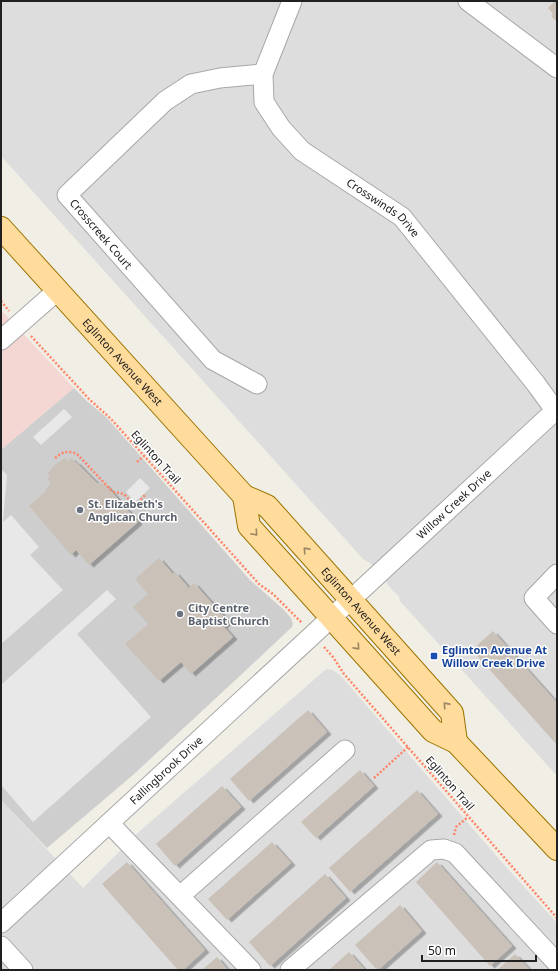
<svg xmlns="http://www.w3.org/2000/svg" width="558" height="971" font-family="'Noto Sans',sans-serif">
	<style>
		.residential { fill: #dedddd }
		.commercial { fill: #f4d7d3 }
		.religious { fill: #cecece }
		.parking { fill: #e8e8e8 }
		.building { fill: #cac1b8; filter: url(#shadow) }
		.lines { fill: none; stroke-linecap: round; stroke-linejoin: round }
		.minor-casing { stroke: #a7a7a7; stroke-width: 21 }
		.major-casing { stroke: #9b7400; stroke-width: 24 }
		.path { stroke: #ff8468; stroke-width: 2.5; stroke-dasharray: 2 2; stroke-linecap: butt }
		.minor { stroke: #fff; stroke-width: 19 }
		.major { stroke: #ffdc9c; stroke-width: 22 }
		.oneway { stroke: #9b8764 }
		.worship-dot { fill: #6b7280; stroke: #fff; stroke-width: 1.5 }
		.transit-dot { fill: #1a4fb4; stroke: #fff; stroke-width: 1.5 }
		.labels { text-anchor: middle; stroke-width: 3; stroke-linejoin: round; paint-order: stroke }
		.street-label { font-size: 11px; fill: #202020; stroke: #fff }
		.worship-label { font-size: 11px; font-weight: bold; fill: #5b616d; stroke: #fff; text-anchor: start }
		.transit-label { font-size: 11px; font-weight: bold; fill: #164399; stroke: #fff; text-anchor: start }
	</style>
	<defs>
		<filter id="shadow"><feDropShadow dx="4.5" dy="2.5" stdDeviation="0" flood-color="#0004"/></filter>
	</defs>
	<rect width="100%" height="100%" fill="#f1eee5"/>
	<!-- residential -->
	<g class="residential">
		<polygon points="1,1 557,1 557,776 400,601 399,596 394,592 370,563 363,559 1,156"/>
		<polygon points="327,669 333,670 341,676 499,859 557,923 557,970 1,970 1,800 83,888 141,830 324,671"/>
	</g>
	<!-- commercial -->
	<polygon class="commercial" points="1,310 74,388 1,450"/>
	<!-- religious -->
	<polygon class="religious" points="74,388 88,402 106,417 250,580 283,609 291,618 293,624 292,627 243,673 133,775 47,848 1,800 1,450"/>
	<!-- parking -->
	<g class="parking">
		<polygon points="64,409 72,417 41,445 33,437"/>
		<polygon points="1,469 7,475 3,522 11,515 39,547 30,555 63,590 1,644"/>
		<polygon points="140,478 150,488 135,502 126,492"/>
		<polygon points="107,590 116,599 77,634 151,717 33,822 1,785 1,685"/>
	</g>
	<!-- building -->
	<g class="building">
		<polygon points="555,1 557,1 557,22 551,16 553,14 548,8"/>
		<polygon points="65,458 67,462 71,458 75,462 76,462 97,483 105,484 138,522 89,565 76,550 71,555 29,506 46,491 45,490 51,483 47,479 50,476 48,473 55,465"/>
		<polygon points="159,558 173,574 175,572 189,588 194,583 228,621 223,626 233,637 191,674 181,662 159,681 125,644 148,624 133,607 148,594 135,579"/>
		<polygon points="493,631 557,703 557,745 472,650"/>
		<polygon points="308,710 327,732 249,801 230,779"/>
		<polygon points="360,770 374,786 316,838 301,822"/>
		<polygon points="222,786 241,807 175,866 156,844"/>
		<polygon points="417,790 438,814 350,892 329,868"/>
		<polygon points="272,842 291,863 227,920 208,899"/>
		<polygon points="127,862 205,950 183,970 178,970 102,884"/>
		<polygon points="437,862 512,946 490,966 416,882"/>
		<polygon points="325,874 346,898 270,966 249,942"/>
		<polygon points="400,905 422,931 378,970 377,970 355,945"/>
		<polygon points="349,952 365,970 329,970"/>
		<polygon points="515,954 530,970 497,970"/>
		<polygon points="217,957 228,970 202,970"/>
	</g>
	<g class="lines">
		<defs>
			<g id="minor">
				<path id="s1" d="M292 1 263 74 264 102 281 128 302 151 402 217 536 384 557 413"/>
				<polyline points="468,1 557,68"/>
				<polyline points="1,340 58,290"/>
				<polyline points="257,384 213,360 67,195 165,101 191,84 220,78 263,74"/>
				<polyline points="557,574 534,598 557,624"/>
				<polyline points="109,823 251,970"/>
				<polyline points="180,896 345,750"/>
				<path id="s2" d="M1 923 557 409"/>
				<polyline points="1,946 23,970"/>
				<polyline points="290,970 431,850 444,849 455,853 557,963"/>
			</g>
			<g id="major">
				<path id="s3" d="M1 228 244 496 267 506 452 713 456 742"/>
				<polyline points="244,496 249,526 433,731 456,742 557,849"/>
			</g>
		</defs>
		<!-- minor casing -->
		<use href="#minor" class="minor-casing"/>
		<!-- major casing -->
		<use href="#major" class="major-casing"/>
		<!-- path -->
		<g class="path">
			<polyline points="1,301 9,311"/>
			<polyline points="31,336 89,399 111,419 259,584 273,594 302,623"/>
			<path d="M55 458C62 452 68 450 77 454L111 490 114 492 124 494 135 506 145 495"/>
			<polyline points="137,462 144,456"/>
			<polyline points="324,647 333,657 344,674 557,918"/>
			<polyline points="374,778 408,747"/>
			<polyline points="454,835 456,827 468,817"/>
		</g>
		<!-- minor -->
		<use href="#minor" class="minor"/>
		<!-- major -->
		<use href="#major" class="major"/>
	</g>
	<!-- one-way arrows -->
	<defs><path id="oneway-chevron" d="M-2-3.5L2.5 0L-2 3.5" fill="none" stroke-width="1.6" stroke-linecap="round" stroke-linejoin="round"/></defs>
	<g class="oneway">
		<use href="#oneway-chevron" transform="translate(255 533) rotate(48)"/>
		<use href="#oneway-chevron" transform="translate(306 550) rotate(-132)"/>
		<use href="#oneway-chevron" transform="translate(357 647) rotate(48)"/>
		<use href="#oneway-chevron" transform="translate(446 705) rotate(-132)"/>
	</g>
	<!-- markers -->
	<g class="worship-dot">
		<circle cx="80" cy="510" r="4"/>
		<circle cx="180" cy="614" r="4"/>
	</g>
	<rect class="transit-dot" x="430" y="652" width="8" height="8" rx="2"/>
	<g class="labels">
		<!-- street labels -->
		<g class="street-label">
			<text dy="4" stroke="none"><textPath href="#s1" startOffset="268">Crosswinds Drive</textPath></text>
			<text transform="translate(101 234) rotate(49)" y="4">Crosscreek Court</text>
			<text dy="4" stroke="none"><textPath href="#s3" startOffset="181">Eglinton Avenue West</textPath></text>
			<text transform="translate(156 457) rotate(48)" y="4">Eglinton Trail</text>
			<text dy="4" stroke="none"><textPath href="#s2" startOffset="617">Willow Creek Drive</textPath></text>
			<text dy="4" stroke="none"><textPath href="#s3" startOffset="528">Eglinton Avenue West</textPath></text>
			<text dy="4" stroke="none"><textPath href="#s2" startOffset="225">Fallingbrook Drive</textPath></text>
			<text transform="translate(450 783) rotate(49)" y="4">Eglinton Trail</text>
		</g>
		<!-- worship labels -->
		<g class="worship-label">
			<text x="88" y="508">St. Elizabeth's<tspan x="88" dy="13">Anglican Church</tspan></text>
			<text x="188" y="612">City Centre<tspan x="188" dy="13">Baptist Church</tspan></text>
		</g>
		<!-- transit labels -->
		<g class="transit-label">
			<text x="442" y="654">Eglinton Avenue At<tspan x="442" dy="13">Willow Creek Drive</tspan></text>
		</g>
	</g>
	<!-- border -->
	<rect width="558" height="971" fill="none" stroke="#202020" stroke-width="4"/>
	<!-- scale -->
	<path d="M422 955v6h114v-6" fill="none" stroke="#202020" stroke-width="2"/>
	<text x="428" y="955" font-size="12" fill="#202020" stroke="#ffffff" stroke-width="3" paint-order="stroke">50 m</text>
</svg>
